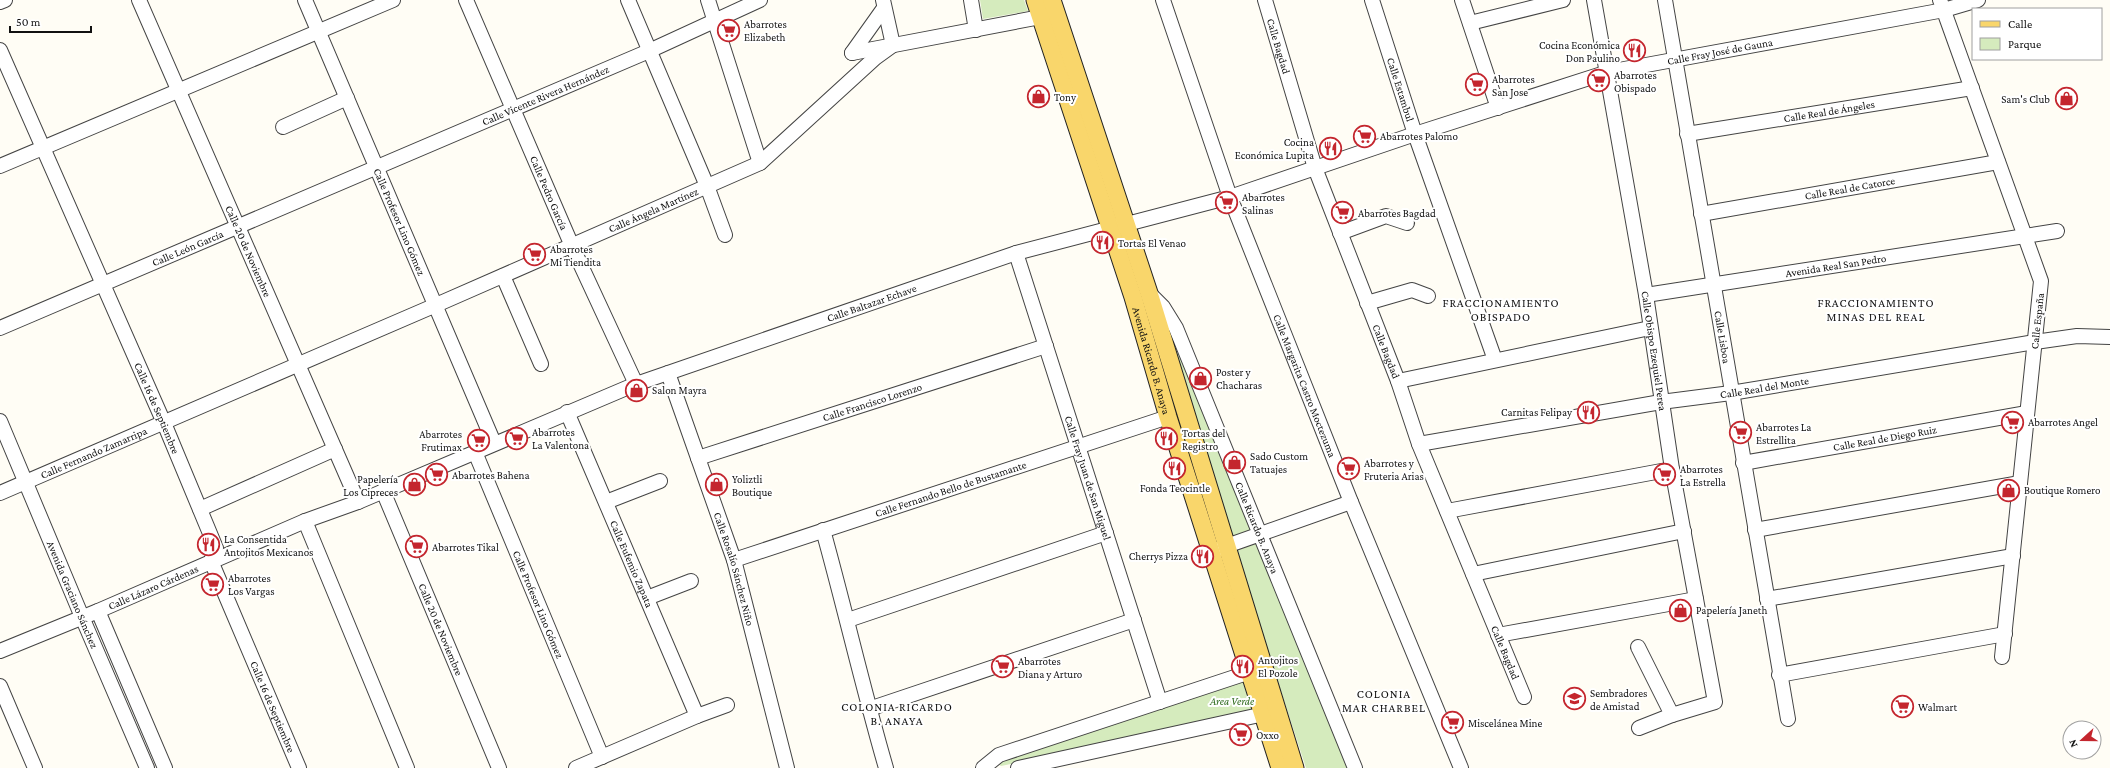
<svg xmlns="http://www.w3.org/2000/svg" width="2110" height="768" font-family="'Crimson Pro',serif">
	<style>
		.green { fill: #d5ebbd }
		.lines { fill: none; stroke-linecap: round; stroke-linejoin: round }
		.minor-casing { stroke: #444; stroke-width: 16 }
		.major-casing { stroke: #222; stroke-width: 19 }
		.minor { stroke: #fff; stroke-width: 14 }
		.major { stroke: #f9d66b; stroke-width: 17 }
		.labels { text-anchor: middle; stroke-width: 4; stroke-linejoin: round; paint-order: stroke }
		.poi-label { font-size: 11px; fill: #111; stroke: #fff; text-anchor: start }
		.street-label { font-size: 11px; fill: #111; stroke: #fff }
		.park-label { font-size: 11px; font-style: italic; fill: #2f6b1f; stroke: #fff }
		.neighbourhood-label { font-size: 12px; letter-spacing: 1px; fill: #111; stroke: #fff }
	</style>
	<rect width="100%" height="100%" fill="#fffdf5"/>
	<!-- green -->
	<g class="green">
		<polygon points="980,0 1024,0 1028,11 983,19"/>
		<polygon points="1178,353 1348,768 1306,768 1171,355"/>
		<polygon points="1242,680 1254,713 1001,766 997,763"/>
	</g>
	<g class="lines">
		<defs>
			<g id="minor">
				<path id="s1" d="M139 0 358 502"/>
				<path id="s2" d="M305 0 494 443"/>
				<path id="s3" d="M466 0 572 246 636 384"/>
				<polyline points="628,0 707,186 725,235"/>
				<polyline points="708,0 760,163"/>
				<polyline points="971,0 976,30"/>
				<path id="s4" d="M1163 0 1230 197 1351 502 1461 768"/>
				<path id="s5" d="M1265 0 1315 168 1398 381 1419 444 1524 697"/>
				<path id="s6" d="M1372 0 1415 134 1495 360"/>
				<polyline points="1462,0 1498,108"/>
				<path id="s7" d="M1594 0 1646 295 1672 469 1715 702 1672 715 1639 728"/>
				<path id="s8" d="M1665 0 1788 719"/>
				<polyline points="1940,0 2041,281 2002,657"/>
				<polyline points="0,2 5,0"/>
				<polyline points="1470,23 1563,0"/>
				<path id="s9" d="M0 50 164 423 216 548 211 561 299 768"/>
				<polyline points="852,53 1051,15"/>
				<polyline points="852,53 884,8"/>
				<polyline points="283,127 347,98"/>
				<path id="s10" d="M1687 134 1972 88"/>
				<polyline points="0,166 393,0"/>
				<path id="s11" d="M1701 214 1998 162"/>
				<polyline points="1340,233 1386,216 1407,223"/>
				<path id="s12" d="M1016 253 1160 702"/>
				<polyline points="503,276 541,364"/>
				<path id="s13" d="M1149 293 1163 307 1176 328 1355 768"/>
				<path id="s14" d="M1646 295 2057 231"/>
				<polyline points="1367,303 1412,290 1428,296"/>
				<path id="s15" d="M0 328 649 51 760 0"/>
				<path id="s16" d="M668 373 734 560 787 768"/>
				<polyline points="1398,381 1650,328"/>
				<path id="s17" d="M567 412 697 716"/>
				<path id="s18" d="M0 421 82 617 147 768"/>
				<path id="s19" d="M1419 444 1661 402 1731 393 2035 342 2077 336 2110 337"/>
				<path id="s20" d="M475 452 602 757"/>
				<path id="s21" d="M698 458 1046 346"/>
				<path id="s22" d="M1743 463 2027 413"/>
				<path id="s23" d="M383 491 499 768"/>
				<path id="s24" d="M0 493 436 305 760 163 875 58 893 45 883 0"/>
				<polyline points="606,502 660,481"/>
				<polyline points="200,509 335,449"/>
				<polyline points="1447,511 1672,469"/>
				<polyline points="305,521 407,768"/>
				<path d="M823 530C845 609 863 689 886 768"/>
				<polyline points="1755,530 2020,483"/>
				<polyline points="1218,549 1351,502"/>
				<path id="s25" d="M734 560 1168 417"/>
				<polyline points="1473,574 1684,531"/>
				<polyline points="647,598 691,581"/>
				<polyline points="1767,599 2013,556"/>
				<polyline points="98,611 165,768"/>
				<polyline points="848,620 1106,533"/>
				<polyline points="1498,635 1696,599"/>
				<polyline points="1638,647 1672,715"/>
				<path id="s26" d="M0 651 98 611 305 521 358 502 636 384 1016 253 1230 197 1415 134 1608 72 1944 10 1978 0"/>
				<polyline points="1779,675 2005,634"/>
				<polyline points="0,686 35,768"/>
				<polyline points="869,709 1134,620"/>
				<polyline points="576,768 697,716 727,705"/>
				<polyline points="983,768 999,755 1250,672"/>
				<polyline points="1018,768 1264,714"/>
			</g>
			<g id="major">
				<path id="s27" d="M1035 0 1133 297 1168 417 1280 768"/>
				<polyline points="1052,0 1149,293 1295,768"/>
			</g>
		</defs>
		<!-- minor casing -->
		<use href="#minor" class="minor-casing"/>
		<!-- major casing -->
		<use href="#major" class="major-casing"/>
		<!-- minor -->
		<use href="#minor" class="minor"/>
		<!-- major -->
		<use href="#major" class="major"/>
	</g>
	<!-- icons -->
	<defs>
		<symbol id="supermarket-ring" viewBox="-11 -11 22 22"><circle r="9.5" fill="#fff" stroke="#c4262e" stroke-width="1.5"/><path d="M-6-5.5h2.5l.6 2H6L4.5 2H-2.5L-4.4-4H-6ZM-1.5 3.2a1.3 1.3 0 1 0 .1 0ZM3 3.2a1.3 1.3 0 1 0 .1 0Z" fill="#c4262e"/></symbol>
		<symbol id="restaurant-ring" viewBox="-11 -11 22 22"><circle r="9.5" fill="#fff" stroke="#c4262e" stroke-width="1.5"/><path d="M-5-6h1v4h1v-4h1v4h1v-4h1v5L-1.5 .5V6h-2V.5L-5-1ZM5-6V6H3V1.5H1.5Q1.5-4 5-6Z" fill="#c4262e"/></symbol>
		<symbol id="shop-ring" viewBox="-11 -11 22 22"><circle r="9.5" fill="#fff" stroke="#c4262e" stroke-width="1.5"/><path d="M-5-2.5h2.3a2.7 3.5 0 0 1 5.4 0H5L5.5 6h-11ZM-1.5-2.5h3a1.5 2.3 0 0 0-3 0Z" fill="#c4262e"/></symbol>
		<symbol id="school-ring" viewBox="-11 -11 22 22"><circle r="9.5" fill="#fff" stroke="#c4262e" stroke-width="1.5"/><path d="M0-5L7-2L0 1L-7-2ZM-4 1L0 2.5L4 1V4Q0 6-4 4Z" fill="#c4262e"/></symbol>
	</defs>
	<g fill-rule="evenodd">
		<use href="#supermarket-ring" x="716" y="18" width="25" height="25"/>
		<use href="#restaurant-ring" x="1622" y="38" width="25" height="25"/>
		<use href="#supermarket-ring" x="1586" y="68" width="25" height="25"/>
		<use href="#supermarket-ring" x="1464" y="72" width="25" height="25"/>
		<use href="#shop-ring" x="1026" y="84" width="25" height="25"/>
		<use href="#shop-ring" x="2054" y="86" width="25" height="25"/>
		<use href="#supermarket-ring" x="1352" y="124" width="25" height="25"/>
		<use href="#restaurant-ring" x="1318" y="136" width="25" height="25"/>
		<use href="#supermarket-ring" x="1214" y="190" width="25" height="25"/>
		<use href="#supermarket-ring" x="1330" y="200" width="25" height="25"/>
		<use href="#restaurant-ring" x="1090" y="230" width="25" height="25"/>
		<use href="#supermarket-ring" x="522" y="242" width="25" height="25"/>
		<use href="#shop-ring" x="1188" y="366" width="25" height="25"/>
		<use href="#shop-ring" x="624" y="378" width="25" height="25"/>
		<use href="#restaurant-ring" x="1576" y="400" width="25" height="25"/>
		<use href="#supermarket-ring" x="2000" y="410" width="25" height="25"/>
		<use href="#supermarket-ring" x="1728" y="420" width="25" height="25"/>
		<use href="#supermarket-ring" x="504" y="426" width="25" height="25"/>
		<use href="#restaurant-ring" x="1154" y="426" width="25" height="25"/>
		<use href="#supermarket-ring" x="466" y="428" width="25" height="25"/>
		<use href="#shop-ring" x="1222" y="450" width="25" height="25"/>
		<use href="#restaurant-ring" x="1162" y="456" width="25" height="25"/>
		<use href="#supermarket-ring" x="1336" y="456" width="25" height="25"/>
		<use href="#supermarket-ring" x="424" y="462" width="25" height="25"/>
		<use href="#supermarket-ring" x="1652" y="462" width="25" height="25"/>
		<use href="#shop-ring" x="402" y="472" width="25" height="25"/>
		<use href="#shop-ring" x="704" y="472" width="25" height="25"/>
		<use href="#shop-ring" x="1996" y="478" width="25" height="25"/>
		<use href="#restaurant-ring" x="196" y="532" width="25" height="25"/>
		<use href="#supermarket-ring" x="404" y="534" width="25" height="25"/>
		<use href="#restaurant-ring" x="1190" y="544" width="25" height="25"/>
		<use href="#supermarket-ring" x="200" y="572" width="25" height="25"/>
		<use href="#shop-ring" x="1668" y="598" width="25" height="25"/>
		<use href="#restaurant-ring" x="1230" y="654" width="25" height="25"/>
		<use href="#supermarket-ring" x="990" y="654" width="25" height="25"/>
		<use href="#school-ring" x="1562" y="686" width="25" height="25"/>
		<use href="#supermarket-ring" x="1890" y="694" width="25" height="25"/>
		<use href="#supermarket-ring" x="1440" y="710" width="25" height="25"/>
		<use href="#supermarket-ring" x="1228" y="722" width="25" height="25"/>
	</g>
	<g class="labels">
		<!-- poi labels -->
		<g class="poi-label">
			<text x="744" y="28">Abarrotes<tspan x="744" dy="13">Elizabeth</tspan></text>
			<text x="1620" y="49" text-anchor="end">Cocina Económica<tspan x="1620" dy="13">Don Paulino</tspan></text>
			<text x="1614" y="79">Abarrotes<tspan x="1614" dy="13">Obispado</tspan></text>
			<text x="1492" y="83">Abarrotes<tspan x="1492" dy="13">San Jose</tspan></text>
			<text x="1054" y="101">Tony</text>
			<text x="2050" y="103" text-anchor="end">Sam's Club</text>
			<text x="1380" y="140">Abarrotes Palomo</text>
			<text x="1314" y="146" text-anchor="end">Cocina<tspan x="1314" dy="13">Económica Lupita</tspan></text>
			<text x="1242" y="201">Abarrotes<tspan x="1242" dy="13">Salinas</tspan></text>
			<text x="1358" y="217">Abarrotes Bagdad</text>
			<text x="1118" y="247">Tortas El Venao</text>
			<text x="550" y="253">Abarrotes<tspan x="550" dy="13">Mi Tiendita</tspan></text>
			<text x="1216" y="376">Poster y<tspan x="1216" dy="13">Chacharas</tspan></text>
			<text x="652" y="394">Salon Mayra</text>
			<text x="1572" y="416" text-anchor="end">Carnitas Felipay</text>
			<text x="2028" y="426">Abarrotes Angel</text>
			<text x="1756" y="431">Abarrotes La<tspan x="1756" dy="13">Estrellita</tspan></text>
			<text x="532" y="436">Abarrotes<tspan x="532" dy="13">La Valentona</tspan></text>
			<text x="1182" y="437">Tortas del<tspan x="1182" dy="13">Registro</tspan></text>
			<text x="462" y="438" text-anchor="end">Abarrotes<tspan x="462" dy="13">Frutimax</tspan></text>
			<text x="1250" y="460">Sado Custom<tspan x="1250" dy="13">Tatuajes</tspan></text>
			<text x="1364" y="467">Abarrotes y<tspan x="1364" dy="13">Fruteria Arias</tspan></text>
			<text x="1680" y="473">Abarrotes<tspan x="1680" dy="13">La Estrella</tspan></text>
			<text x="452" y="479">Abarrotes Bahena</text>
			<text x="398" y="483" text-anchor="end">Papelería<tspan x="398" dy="13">Los Cipreces</tspan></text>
			<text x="732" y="483">Yoliztli<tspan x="732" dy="13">Boutique</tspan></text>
			<text x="1175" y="492" text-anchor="middle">Fonda Teocintle</text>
			<text x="2024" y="494">Boutique Romero</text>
			<text x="224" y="543">La Consentida<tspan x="224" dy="13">Antojitos Mexicanos</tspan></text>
			<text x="432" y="551">Abarrotes Tikal</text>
			<text x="1188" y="560" text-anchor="end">Cherrys Pizza</text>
			<text x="228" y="582">Abarrotes<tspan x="228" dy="13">Los Vargas</tspan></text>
			<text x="1696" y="614">Papelería Janeth</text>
			<text x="1258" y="664">Antojitos<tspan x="1258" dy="13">El Pozole</tspan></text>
			<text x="1018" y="665">Abarrotes<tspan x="1018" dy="13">Diana y Arturo</tspan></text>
			<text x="1590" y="697">Sembradores<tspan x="1590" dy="13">de Amistad</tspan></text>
			<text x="1918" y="711">Walmart</text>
			<text x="1468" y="727">Miscelánea Mine</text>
			<text x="1256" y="739">Oxxo</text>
		</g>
		<!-- street labels -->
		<g class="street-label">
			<text dy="4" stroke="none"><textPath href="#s5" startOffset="48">Calle Bagdad</textPath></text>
			<text dy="4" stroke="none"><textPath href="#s26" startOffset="1825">Calle Fray José de Gauna</textPath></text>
			<text dy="4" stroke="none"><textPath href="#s6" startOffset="94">Calle Estambul</textPath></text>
			<text dy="4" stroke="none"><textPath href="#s15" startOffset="593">Calle Vicente Rivera Hernández</textPath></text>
			<text dy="4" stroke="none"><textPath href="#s10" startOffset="144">Calle Real de Ángeles</textPath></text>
			<text dy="4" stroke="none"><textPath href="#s11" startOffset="151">Calle Real de Catorce</textPath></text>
			<text dy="4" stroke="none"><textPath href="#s3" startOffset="210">Calle Pedro García</textPath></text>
			<text dy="4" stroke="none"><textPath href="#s24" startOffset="712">Calle Ángela Martínez</textPath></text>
			<text dy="4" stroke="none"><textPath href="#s2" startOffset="241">Calle Profesor Lino Gómez</textPath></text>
			<text dy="4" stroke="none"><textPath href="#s15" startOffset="204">Calle León García</textPath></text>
			<text dy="4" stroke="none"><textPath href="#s1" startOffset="274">Calle 20 de Noviembre</textPath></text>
			<text dy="4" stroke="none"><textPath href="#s14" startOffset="192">Avenida Real San Pedro</textPath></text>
			<text dy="4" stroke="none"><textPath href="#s26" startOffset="939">Calle Baltazar Echave</textPath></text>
			<text transform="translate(2037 321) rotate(-84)" y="4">Calle España</text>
			<text dy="4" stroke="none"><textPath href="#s8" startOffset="342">Calle Lisboa</textPath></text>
			<text dy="4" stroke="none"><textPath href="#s7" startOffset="356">Calle Obispo Ezequiel Perea</textPath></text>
			<text dy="4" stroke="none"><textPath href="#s5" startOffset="372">Calle Bagdad</textPath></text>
			<text dy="4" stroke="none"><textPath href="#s27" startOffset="379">Avenida Ricardo B. Anaya</textPath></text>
			<text dy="4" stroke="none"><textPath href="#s4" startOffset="411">Calle Margarita Castro Moctezuma</textPath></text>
			<text dy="4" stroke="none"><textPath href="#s19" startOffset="350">Calle Real del Monte</textPath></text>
			<text dy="4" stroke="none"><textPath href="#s21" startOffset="183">Calle Francisco Lorenzo</textPath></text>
			<text dy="4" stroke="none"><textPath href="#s9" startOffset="391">Calle 16 de Septiembre</textPath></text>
			<text dy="4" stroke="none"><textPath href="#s22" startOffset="144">Calle Real de Diego Ruiz</textPath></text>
			<text dy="4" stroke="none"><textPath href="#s24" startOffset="102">Calle Fernando Zamarripa</textPath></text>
			<text dy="4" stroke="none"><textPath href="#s12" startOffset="236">Calle Fray Juan de San Miguel</textPath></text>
			<text dy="4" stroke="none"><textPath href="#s25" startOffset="228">Calle Fernando Bello de Bustamante</textPath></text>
			<text dy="4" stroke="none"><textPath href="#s13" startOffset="260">Calle Ricardo B. Anaya</textPath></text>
			<text dy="4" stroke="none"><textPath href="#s17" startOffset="165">Calle Eufemio Zapata</textPath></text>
			<text dy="4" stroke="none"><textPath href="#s16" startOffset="207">Calle Rosalío Sánchez Niño</textPath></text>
			<text dy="4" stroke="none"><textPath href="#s26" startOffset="166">Calle Lázaro Cárdenas</textPath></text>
			<text dy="4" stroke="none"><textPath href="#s18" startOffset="188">Avenida Graciano Sánchez</textPath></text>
			<text dy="4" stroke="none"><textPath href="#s20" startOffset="165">Calle Profesor Lino Gómez</textPath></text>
			<text dy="4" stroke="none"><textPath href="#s23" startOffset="150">Calle 20 de Noviembre</textPath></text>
			<text dy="4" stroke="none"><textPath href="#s5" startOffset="696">Calle Bagdad</textPath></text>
			<text dy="4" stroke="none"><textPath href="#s9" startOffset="715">Calle 16 de Septiembre</textPath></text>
		</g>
		<!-- park labels -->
		<g class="park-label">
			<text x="1232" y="705">Area Verde</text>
		</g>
		<!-- neighbourhood labels -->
		<g class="neighbourhood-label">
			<text x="1501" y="307">FRACCIONAMIENTO<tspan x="1501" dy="14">OBISPADO</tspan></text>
			<text x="1876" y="307">FRACCIONAMIENTO<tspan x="1876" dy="14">MINAS DEL REAL</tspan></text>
			<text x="1384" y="698">COLONIA<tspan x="1384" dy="14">MAR CHARBEL</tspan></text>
			<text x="897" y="711">COLONIA RICARDO<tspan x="897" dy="14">B. ANAYA</tspan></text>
		</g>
	</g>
	<!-- legend -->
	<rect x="1972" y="8" width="130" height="52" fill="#ffffff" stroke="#a0a0a0"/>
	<rect x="1980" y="21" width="20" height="6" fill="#f9d66b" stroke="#a0a0a0"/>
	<text x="2008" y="28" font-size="12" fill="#111111">Calle</text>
	<rect x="1980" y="38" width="20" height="12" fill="#d5ebbd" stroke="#a0a0a0"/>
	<text x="2008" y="48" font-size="12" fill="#111111">Parque</text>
	<!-- north arrow -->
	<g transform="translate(2082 740) rotate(249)"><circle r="19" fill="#ffffff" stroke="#a0a0a0"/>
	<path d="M0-3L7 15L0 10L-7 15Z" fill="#c4262e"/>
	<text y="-6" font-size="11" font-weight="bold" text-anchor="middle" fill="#111111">N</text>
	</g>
	<!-- scale -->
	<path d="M10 26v6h81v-6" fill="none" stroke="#111111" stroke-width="2"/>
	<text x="16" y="26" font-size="12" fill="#111111" stroke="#ffffff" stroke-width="3" paint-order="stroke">50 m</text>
</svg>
